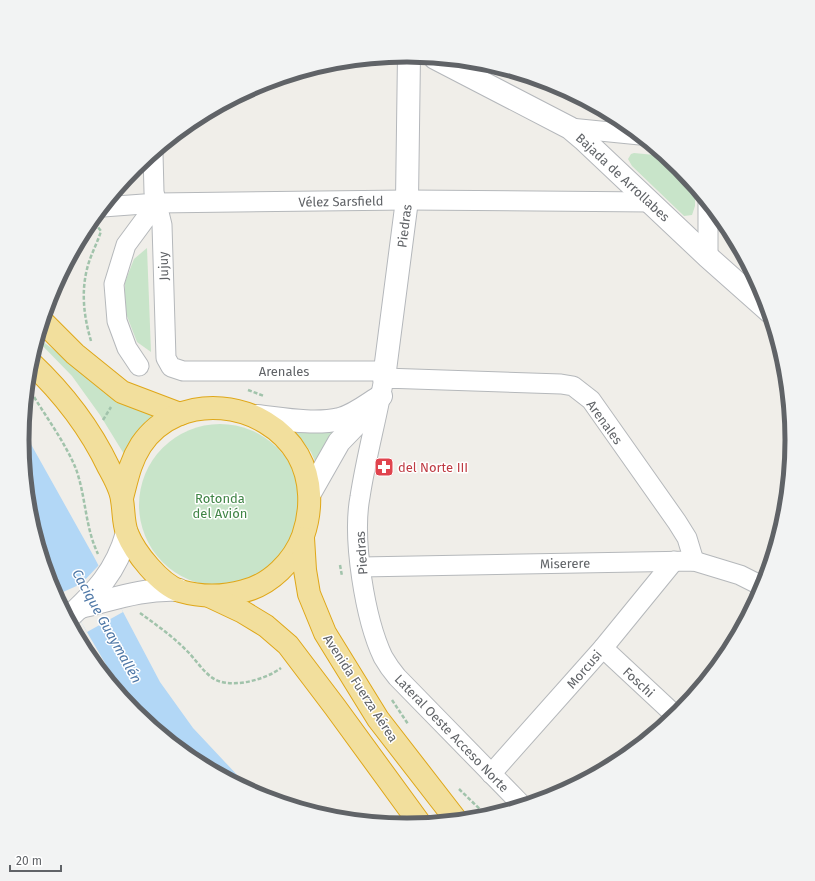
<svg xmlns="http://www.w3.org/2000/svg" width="815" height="881" font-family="'Fira Sans',sans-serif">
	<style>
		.green { fill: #c8e4c9 }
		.water { fill: #b2d7f6 }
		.pier { fill: #f0eee9 }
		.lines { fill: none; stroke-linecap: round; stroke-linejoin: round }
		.street-casing { stroke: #b5b8bb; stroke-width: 21 }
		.secondary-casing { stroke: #b4b7bb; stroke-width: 24 }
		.highway-casing { stroke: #dfa719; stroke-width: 24 }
		.path { stroke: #a1c3ab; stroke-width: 2.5; stroke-dasharray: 4 2; stroke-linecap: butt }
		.street { stroke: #fff; stroke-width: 19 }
		.secondary { stroke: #fff; stroke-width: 22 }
		.highway { stroke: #f2df9d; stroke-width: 22 }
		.labels { text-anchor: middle; stroke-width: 3; stroke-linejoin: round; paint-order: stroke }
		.street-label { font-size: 13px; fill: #606367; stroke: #fff }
		.health-label { font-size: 13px; fill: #be3a42; stroke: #fff; text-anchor: start }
		.park-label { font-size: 13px; fill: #408546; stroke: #fff }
		.water-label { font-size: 14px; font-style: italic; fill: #4f78a7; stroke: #fff }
		.rim { fill: none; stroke: #606367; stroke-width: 5 }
	</style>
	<rect width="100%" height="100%" fill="#f0eee9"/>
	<!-- green -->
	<g class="green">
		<polygon points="634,153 665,156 680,168 695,186 695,206 692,215 684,216 682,214 632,166 628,159 631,154"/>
		<polygon points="147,248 151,352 137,342 125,311 125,282 134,259"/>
		<polygon points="38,338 118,398 159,416 124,454 100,415 72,376 37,340"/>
		<circle cx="220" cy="505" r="81"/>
		<polygon points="290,425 340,428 318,468 311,452"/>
	</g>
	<!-- water -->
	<polygon class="water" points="23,430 93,555 160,682 193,728 254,793 193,761 138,715 125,697 40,552 29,515 22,440"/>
	<!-- pier -->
	<polygon class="pier" points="99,565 123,612 87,632 63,592 81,584"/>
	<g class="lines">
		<defs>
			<g id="street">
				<polyline points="570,128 640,135"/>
				<polyline points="153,153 154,192 162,225 166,358 171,367 183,371 385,371"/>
				<polyline points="103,207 157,203 407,200 651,202"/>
				<polyline points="708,257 708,202"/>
				<polyline points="139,366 127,348 117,321 114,284 126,245 157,203"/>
				<polyline points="361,567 694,561 740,575 764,587"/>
				<polyline points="603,648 676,716"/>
				<polyline points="491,774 603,648 674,561"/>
				<path d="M523 806 397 677C392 671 387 664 383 657 365 619 352 539 360 497 366 457 377 418 384 378L561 384 573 386 591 400 677 522 687 538 694 561"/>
			</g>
			<g id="secondary">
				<polyline points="435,58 570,128 583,139 708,257 770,312"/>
				<polyline points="384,378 407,200 409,55"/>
				<path d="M257 416C283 419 314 425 340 419 355 415 368 404 381 396"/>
				<polyline points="310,493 339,442 368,412"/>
				<path d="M81 607C114 599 144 588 179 590"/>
				<path d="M68 618C96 592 116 572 127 533"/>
			</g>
			<g id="highway">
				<polyline points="43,322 75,354 122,392 180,414"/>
				<path d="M30 362C62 392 90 428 109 468 114 477 121 490 122 500 124 511 123 522 127 533 135 553 160 584 180 591 201 597 223 597 244 591 270 585 294 561 303 536 312 510 312 480 298 455 266 400 179 389 141 445 130 462 127 479 122 498"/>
				<polyline points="303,538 305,570 309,594 325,633 378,719 457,821"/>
				<polyline points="209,596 243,612 266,626 288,645 335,707 421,825"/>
			</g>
		</defs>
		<!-- street casing -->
		<use href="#street" class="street-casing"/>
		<!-- secondary casing -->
		<use href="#secondary" class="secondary-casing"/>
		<!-- highway casing -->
		<use href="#highway" class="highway-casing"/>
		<!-- path -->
		<g class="path">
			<path d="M87 226H97L101 231C97 244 90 256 87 269 81 293 84 317 91 341"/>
			<polyline points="248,390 264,396"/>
			<path d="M31 392C46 417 65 442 76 469 86 497 85 527 98 554"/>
			<polyline points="103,420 111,407"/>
			<polyline points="340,565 342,576"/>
			<polyline points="55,594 64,596"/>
			<path d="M140 613C155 624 171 635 185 649 194 657 200 668 210 676 227 691 265 680 281 668"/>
			<polyline points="392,700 408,724"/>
			<polyline points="459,789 488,817"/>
		</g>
		<!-- street -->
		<use href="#street" class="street"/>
		<!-- secondary -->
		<use href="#secondary" class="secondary"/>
		<!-- highway -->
		<use href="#highway" class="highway"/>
	</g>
	<!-- icons -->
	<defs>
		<symbol id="pharmacy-square" viewBox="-11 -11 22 22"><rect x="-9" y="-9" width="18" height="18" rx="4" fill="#e0444e" stroke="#fff"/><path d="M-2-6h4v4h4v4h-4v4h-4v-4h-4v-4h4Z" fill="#fff"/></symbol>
	</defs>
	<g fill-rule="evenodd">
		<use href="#pharmacy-square" x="373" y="456" width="22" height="22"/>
	</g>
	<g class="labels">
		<!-- street labels -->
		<g class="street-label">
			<text transform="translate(623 177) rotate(43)" y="5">Bajada de Arrollabes</text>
			<text transform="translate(341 201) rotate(-1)" y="5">Vélez Sarsfield</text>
			<text transform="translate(404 226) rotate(-83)" y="5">Piedras</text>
			<text transform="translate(163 266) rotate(-92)" y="5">Jujuy</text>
			<text x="284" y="376">Arenales</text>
			<text transform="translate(605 422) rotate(54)" y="5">Arenales</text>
			<text transform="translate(361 553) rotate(-94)" y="5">Piedras</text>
			<text transform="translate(565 563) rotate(-1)" y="5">Miserere</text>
			<text transform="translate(584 669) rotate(-49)" y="5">Morcusi</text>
			<text transform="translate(639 682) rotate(43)" y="5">Foschi</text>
			<text transform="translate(361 688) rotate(57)" y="5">Avenida Fuerza Aérea</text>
			<text transform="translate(452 733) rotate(46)" y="5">Lateral Oeste Acceso Norte</text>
		</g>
		<!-- health labels -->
		<g class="health-label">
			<text x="398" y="472">del Norte III</text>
		</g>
		<!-- park labels -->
		<g class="park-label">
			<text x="220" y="503">Rotonda<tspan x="220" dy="15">del Avión</tspan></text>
		</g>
		<!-- water labels -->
		<g class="water-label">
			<text transform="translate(107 626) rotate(61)" y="5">Cacique Guaymallén</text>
		</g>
	</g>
	<!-- crop -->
	<path d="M0 0H815V881H0ZM29 440a378 378 0 1 1 756 0a378 378 0 1 1-756 0Z" fill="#f2f3f3" fill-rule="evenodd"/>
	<path class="rim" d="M29 440a378 378 0 1 1 756 0a378 378 0 1 1-756 0Z"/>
	<!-- scale -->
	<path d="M10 865v6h51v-6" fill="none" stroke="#606367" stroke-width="2"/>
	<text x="16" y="865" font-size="12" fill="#606367" stroke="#ffffff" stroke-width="3" paint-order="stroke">20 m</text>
</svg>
